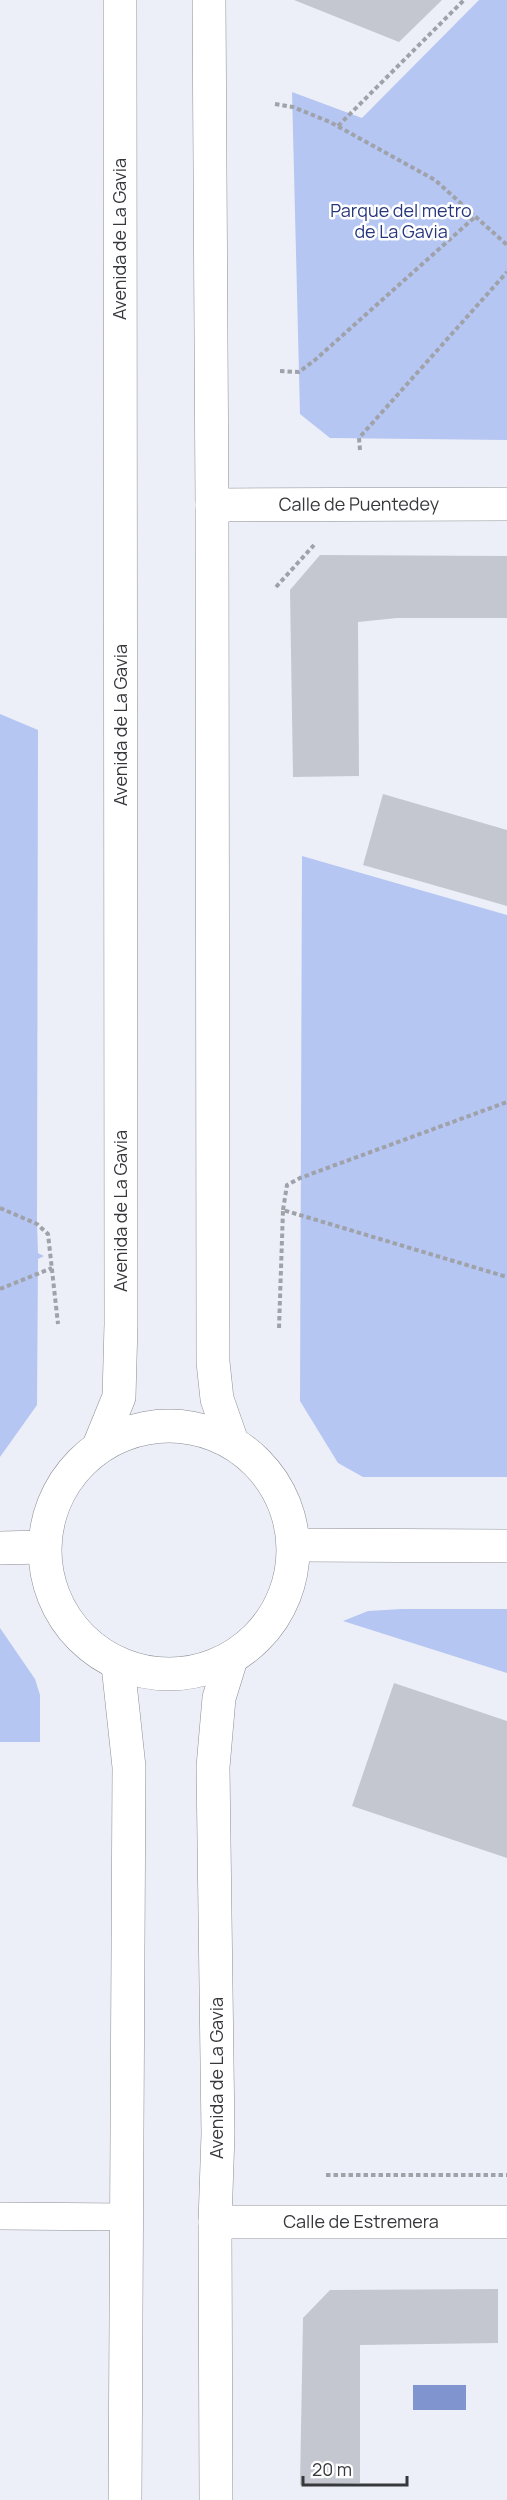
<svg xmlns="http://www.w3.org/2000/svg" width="507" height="2500" font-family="Manrope,sans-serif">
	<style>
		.green { fill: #b6c6f3 }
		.water { fill: #8094cf }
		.building { fill: #c4c7d0 }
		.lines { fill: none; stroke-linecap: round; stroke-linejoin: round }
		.pedestrian-casing { stroke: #8a8d94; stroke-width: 28 }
		.minor-casing { stroke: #8a8d94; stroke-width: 34 }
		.secondary-casing { stroke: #8a8d94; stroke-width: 34 }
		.primary-casing { stroke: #8a8d94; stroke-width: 34 }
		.path { stroke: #a0a2a9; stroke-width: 4; stroke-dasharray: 4.5 3; stroke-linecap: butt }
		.pedestrian { stroke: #fff; stroke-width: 27 }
		.minor { stroke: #fff; stroke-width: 33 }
		.secondary { stroke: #fff; stroke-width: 33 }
		.primary { stroke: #fff; stroke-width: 33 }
		.labels { text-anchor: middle; stroke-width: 5; stroke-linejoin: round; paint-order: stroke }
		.park-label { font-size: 18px; fill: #27377e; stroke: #fff }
		.street-label { font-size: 18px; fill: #37383b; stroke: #fff }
	</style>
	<rect width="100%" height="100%" fill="#eceff8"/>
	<!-- green -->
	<g class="green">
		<polygon points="479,0 507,0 507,440 330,438 300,414 292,92 362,118"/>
		<polygon points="0,714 38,730 37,1224 38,1253 44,1256 38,1259 37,1405 0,1457"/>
		<polygon points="302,856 507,915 507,1477 363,1477 338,1463 300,1401"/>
		<polygon points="402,1609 507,1609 507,1673 343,1621 368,1611"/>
		<polygon points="0,1628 35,1679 40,1695 40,1742 0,1742"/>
	</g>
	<!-- water -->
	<rect class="water" x="413" y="2385" width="53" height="25"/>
	<!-- building -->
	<g class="building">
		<polygon points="294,0 442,0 399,42"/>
		<polygon points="320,555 507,556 507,618 397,618 358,622 359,776 293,777 290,590"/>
		<polygon points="383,794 507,830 507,906 363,865"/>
		<polygon points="394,1683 507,1721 507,1858 352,1806"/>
		<polygon points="498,2289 498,2343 360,2345 360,2483 300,2485 303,2318 330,2290"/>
	</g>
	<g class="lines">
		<defs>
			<polyline id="pedestrian" points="0,2216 128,2217"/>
			<g id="minor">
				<path id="s1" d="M212 505 507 504"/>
				<polyline points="0,1548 43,1547"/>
				<path id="s2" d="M215 2222H507"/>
			</g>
			<polyline id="secondary" points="295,1545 507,1546"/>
			<g id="primary">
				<polyline points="209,0 212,505 213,1362 217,1399 232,1442"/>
				<circle cx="169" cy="1550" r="124"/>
				<polyline points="99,1446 119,1397 121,1324 120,0"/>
				<polyline points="118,1665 129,1767 125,2500"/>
				<polyline points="216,2500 215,2222 218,2134 213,1767 219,1698 231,1659"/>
			</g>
		</defs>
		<!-- pedestrian casing -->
		<use href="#pedestrian" class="pedestrian-casing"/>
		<!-- minor casing -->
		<use href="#minor" class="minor-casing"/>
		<!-- secondary casing -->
		<use href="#secondary" class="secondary-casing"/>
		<!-- primary casing -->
		<use href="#primary" class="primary-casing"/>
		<!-- path -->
		<g class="path">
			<polyline points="275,104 293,107 330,122 435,180 507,245"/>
			<polyline points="338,126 464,0"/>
			<polyline points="280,371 299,372 315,360 476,216"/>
			<polyline points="360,450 359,438 507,272"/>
			<polyline points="276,587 314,545"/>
			<polyline points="0,1208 37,1224 48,1234 58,1324"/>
			<polyline points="283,1210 287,1185 300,1178 507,1102"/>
			<polyline points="0,1289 52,1268"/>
			<polyline points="279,1328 283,1210 507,1277"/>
			<polyline points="76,1636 85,1659"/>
			<polyline points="261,1642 266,1629"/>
			<polyline points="326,2175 507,2175"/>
		</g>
		<!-- pedestrian -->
		<use href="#pedestrian" class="pedestrian"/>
		<!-- minor -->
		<use href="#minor" class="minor"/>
		<!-- secondary -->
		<use href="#secondary" class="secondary"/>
		<!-- primary -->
		<use href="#primary" class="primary"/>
	</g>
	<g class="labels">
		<!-- park labels -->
		<g class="park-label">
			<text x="401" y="217">Parque del metro<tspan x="401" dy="21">de La Gavia</tspan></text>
		</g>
		<!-- street labels -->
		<g class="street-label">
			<text transform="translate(120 239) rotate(-90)" y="6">Avenida de La Gavia</text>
			<text dy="6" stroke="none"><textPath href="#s1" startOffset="147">Calle de Puentedey</textPath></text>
			<text transform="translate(121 725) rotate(-90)" y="6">Avenida de La Gavia</text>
			<text transform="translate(121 1211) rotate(-90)" y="6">Avenida de La Gavia</text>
			<text transform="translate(217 2078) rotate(-90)" y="6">Avenida de La Gavia</text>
			<text dy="6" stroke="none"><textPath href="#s2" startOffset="146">Calle de Estremera</textPath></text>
		</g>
	</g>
	<!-- scale -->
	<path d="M303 2476v9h104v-9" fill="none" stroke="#37383b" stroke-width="3"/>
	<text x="312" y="2476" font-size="18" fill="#37383b" stroke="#ffffff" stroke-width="4.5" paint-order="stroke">20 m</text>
</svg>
